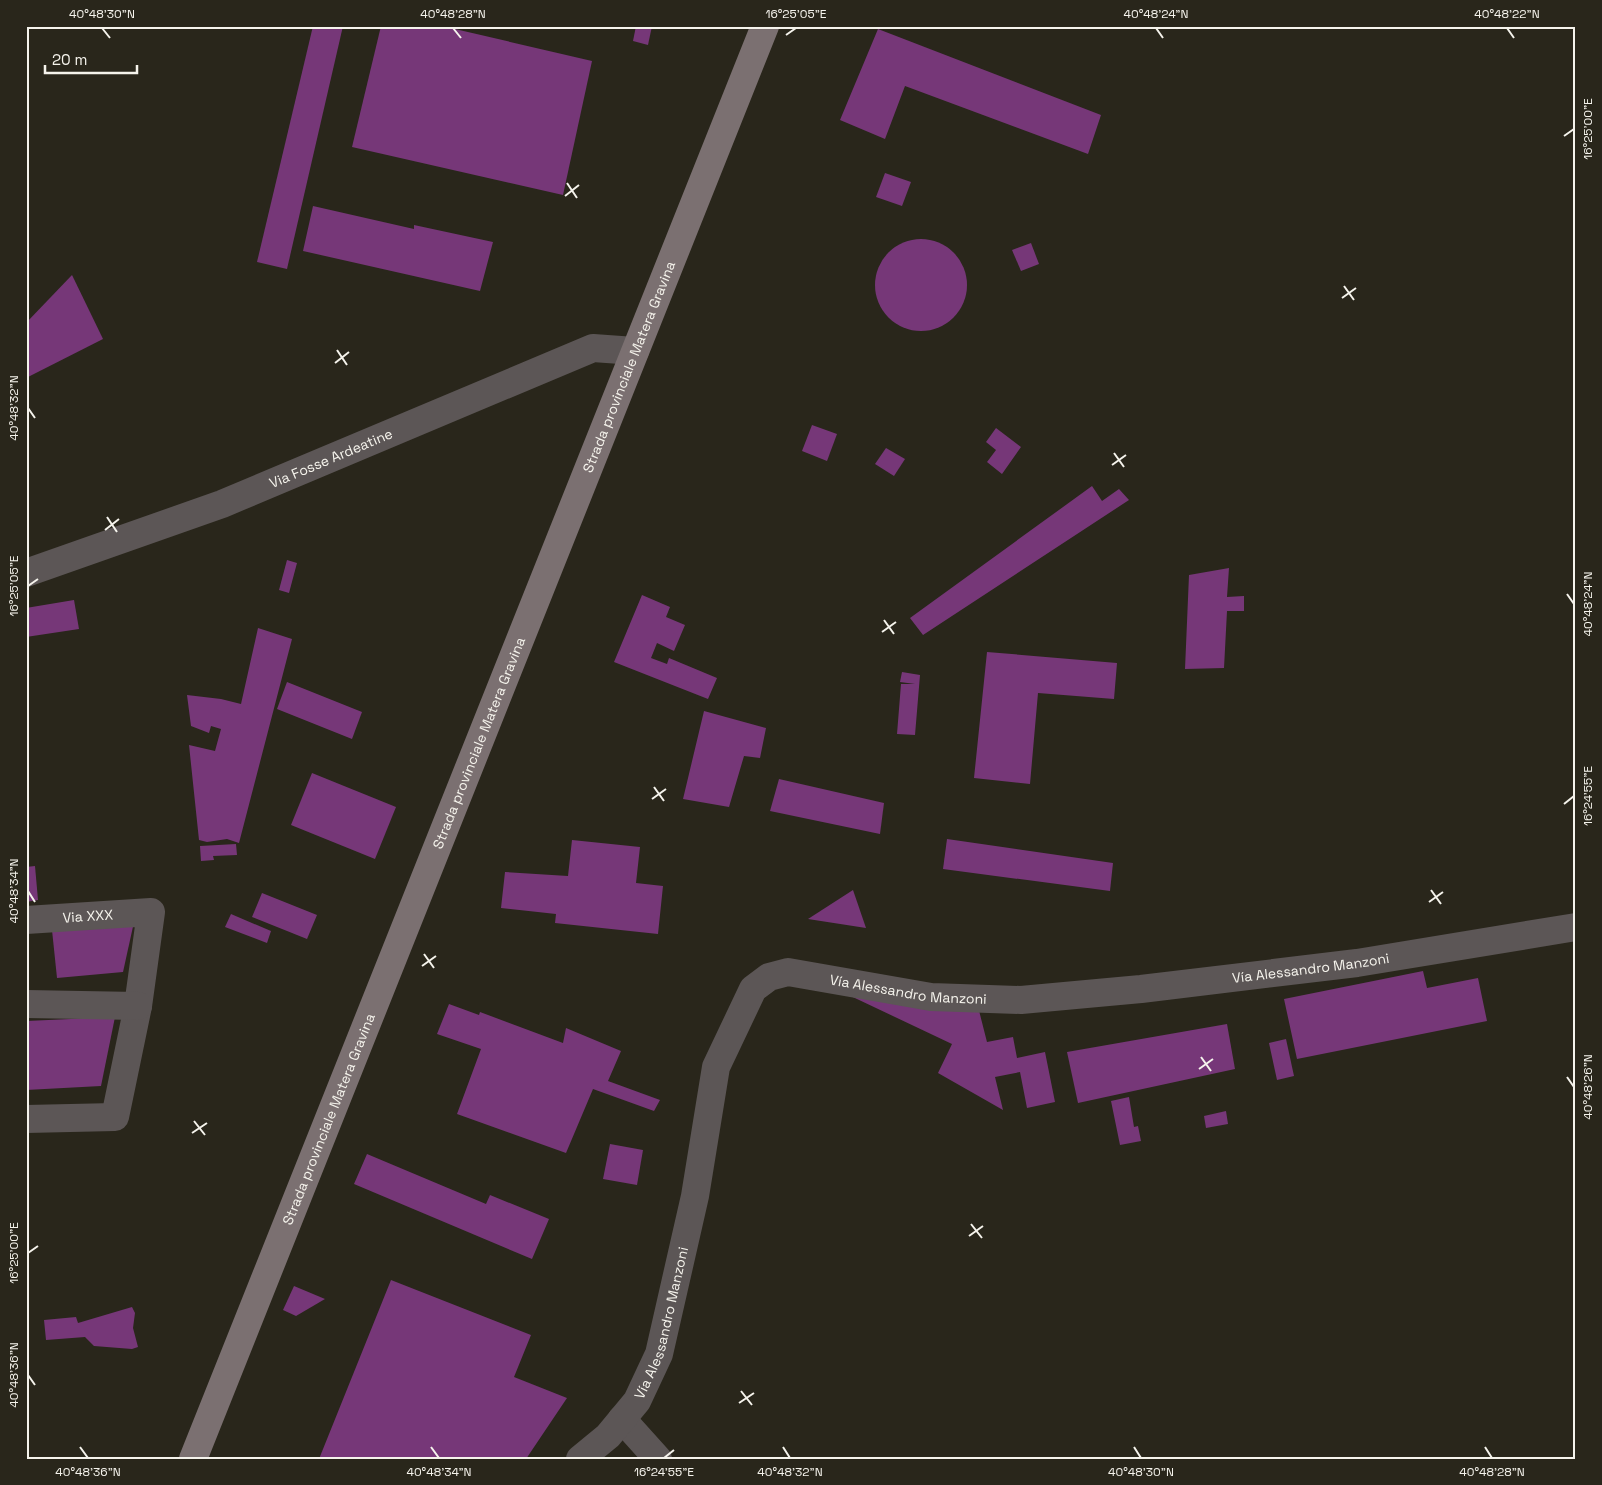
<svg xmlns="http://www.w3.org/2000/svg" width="1602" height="1485" font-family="'Space Grotesk',sans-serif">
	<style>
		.building { fill: #763778 }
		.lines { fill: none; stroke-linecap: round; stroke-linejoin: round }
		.street { stroke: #5c5656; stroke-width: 28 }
		.secondary { stroke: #7b7071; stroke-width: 28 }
		.ticks { fill: none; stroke: #f5f3ec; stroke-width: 2 }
		.labels { text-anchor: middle; stroke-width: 5; stroke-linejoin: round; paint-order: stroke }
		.street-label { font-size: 14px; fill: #f5f3ec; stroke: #29261b }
		.neatline { fill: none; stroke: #f5f3ec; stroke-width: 2 }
		.ticks-label { font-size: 12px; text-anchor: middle; fill: #f5f3ec }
	</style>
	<rect width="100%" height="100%" fill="#29261b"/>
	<!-- building -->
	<g class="building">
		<polygon points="313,26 343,26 287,269 257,262"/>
		<polygon points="381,26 442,26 592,61 563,195 352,147"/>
		<polygon points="636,26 652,26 648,45 633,41"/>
		<polygon points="878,29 1101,115 1088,154 905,86 885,139 840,120"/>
		<polygon points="885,173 911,182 902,206 876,197"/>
		<polygon points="313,206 414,229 414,225 493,242 480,291 303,251"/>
		<circle cx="921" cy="285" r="46"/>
		<polygon points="1031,243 1039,264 1021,271 1012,250"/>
		<polygon points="72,275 103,339 28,377 26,323"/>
		<polygon points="812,425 837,434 827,461 802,451"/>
		<polygon points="996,428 1021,447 1002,474 987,462 996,450 986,442"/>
		<polygon points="886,448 905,459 894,476 875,464"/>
		<polygon points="1092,486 1102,501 1119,489 1129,500 923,635 910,618"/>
		<polygon points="287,560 297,563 289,593 279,590"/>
		<polygon points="1229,568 1227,597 1244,596 1244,611 1227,611 1224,668 1185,669 1189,575"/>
		<polygon points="642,595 670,607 666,617 685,625 674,651 657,643 651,658 667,664 669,658 717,678 708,699 614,662"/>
		<polygon points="74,600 79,629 26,637 26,608"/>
		<polygon points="258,628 292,639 239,843 227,839 207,842 199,840 189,745 215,751 221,729 211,726 209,733 191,726 187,695 221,699 241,704"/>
		<polygon points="987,652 1117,663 1114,699 1038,693 1030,784 974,778"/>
		<polygon points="902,672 920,675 915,735 897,734 901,684 915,684 900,682"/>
		<polygon points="287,682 362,712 352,739 277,709"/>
		<polygon points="704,711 766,728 760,758 744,756 729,807 683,799"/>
		<polygon points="312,773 396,807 375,859 291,825"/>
		<polygon points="779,779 884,803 880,834 770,811"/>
		<polygon points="947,839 1113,863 1110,891 943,869"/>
		<polygon points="572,840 640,847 636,883 663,886 658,934 555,923 556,914 501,908 505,872 568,876"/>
		<polygon points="236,844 237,855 213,856 214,860 201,861 200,846"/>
		<polygon points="35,866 38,900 26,902 26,867"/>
		<polygon points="853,890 866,928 808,919"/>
		<polygon points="262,893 317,915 307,939 252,917"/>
		<polygon points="231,914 271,931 267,943 225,927"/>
		<polygon points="134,922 123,972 57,978 52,930"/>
		<polygon points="1423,971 1427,988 1478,978 1487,1021 1297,1059 1284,999"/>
		<polygon points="973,987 987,1042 1013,1037 1017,1058 1045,1052 1055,1102 1027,1108 1020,1072 995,1077 1003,1110 938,1073 952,1044 838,990"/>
		<polygon points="449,1004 479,1015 480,1012 563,1043 566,1028 621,1051 608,1081 660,1100 654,1111 593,1089 566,1153 457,1114 481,1049 437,1034"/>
		<polygon points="115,1017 101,1086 26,1090 26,1021"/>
		<polygon points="1227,1024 1235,1069 1078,1103 1067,1052"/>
		<polygon points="1286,1039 1294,1076 1277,1080 1269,1043"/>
		<polygon points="1129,1097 1134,1127 1138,1126 1141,1141 1120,1145 1111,1101"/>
		<polygon points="1226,1111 1228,1124 1206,1128 1204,1116"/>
		<polygon points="610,1144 643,1150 637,1185 603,1179"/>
		<polygon points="367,1154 486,1204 490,1195 549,1219 532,1259 354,1184"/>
		<polygon points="391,1280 531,1335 514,1377 567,1398 526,1459 319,1459"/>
		<polygon points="294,1286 325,1299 296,1316 283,1310"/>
		<polygon points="132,1307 135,1313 133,1328 138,1347 132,1349 94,1346 85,1337 46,1340 44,1320 76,1317 78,1323"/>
	</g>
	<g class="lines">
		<!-- street -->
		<g class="street">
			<path id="s1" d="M26 573 222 504 593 348 635 351"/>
			<path id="s2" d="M26 920 151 912 138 1006 115 1117 26 1119"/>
			<polyline points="26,1004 138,1006"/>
			<polyline points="622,1419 658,1459"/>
			<path id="s3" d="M580 1459 608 1436 637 1401 659 1354 695 1196 716 1067 753 989 769 977 788 972 931 997 1021 1000 1141 989 1357 963 1576 927"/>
		</g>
		<!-- secondary -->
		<path class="secondary" id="s4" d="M193 1459 765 26"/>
	</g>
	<!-- ticks -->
	<path class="ticks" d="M102 28 110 38M453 28 461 38M1156 28 1163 38M1507 28 1514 38M786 35 796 28M1564 136 1574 129M567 183 577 198M565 196 579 185M1344 286 1354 300M1342 298 1356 288M337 350 347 365M335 363 349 352M28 408 35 418M1114 453 1124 467M1112 465 1126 455M107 517 117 532M105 530 119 519M28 586 38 579M1567 594 1574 604M884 620 894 634M882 632 896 622M654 787 664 801M652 799 666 789M1564 804 1574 796M1431 890 1441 904M28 891 35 902M1429 902 1443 892M424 954 434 968M422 966 436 956M1201 1057 1211 1071M1199 1069 1213 1059M1567 1077 1574 1087M194 1121 205 1135M192 1133 207 1123M971 1224 982 1238M969 1236 983 1226M28 1253 38 1246M28 1375 35 1385M741 1391 752 1405M739 1403 754 1393M80 1447 88 1458M431 1447 439 1458M783 1447 790 1458M1134 1447 1141 1458M1485 1447 1492 1458M664 1458 674 1450"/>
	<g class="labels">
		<!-- street labels -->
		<g class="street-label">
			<text dy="5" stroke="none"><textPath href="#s4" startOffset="1176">Strada provinciale Matera Gravina</textPath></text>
			<text dy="5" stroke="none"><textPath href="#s1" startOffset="326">Via Fosse Ardeatine</textPath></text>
			<text dy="5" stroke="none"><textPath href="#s4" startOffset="771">Strada provinciale Matera Gravina</textPath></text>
			<text dy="5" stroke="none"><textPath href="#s2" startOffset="62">Via XXX</textPath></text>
			<text dy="5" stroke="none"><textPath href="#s3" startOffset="1079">Vía Alessandro Manzoni</textPath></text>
			<text dy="5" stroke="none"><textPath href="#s3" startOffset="674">Vía Alessandro Manzoni</textPath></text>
			<text dy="5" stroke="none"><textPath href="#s4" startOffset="366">Strada provinciale Matera Gravina</textPath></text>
			<text dy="5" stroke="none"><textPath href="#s3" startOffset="164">Vía Alessandro Manzoni</textPath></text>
		</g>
	</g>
	<!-- border -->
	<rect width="1602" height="1485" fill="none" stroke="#29261b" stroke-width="55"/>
	<!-- scale -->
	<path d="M45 65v8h92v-8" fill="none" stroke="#f5f3ec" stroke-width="2.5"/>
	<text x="52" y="65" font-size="15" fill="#f5f3ec" stroke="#29261b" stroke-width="4" paint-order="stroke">20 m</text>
	<rect x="28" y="28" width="1546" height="1430" class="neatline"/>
	<g class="ticks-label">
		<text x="102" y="18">40°48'30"N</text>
		<text x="453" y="18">40°48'28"N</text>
		<text x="796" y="18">16°25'05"E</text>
		<text x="1156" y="18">40°48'24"N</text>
		<text x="1507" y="18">40°48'22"N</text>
		<text transform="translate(1588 129) rotate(-90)" y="4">16°25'00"E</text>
		<text transform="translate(14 408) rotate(-90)" y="4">40°48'32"N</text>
		<text transform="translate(14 586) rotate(-90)" y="4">16°25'05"E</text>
		<text transform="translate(1588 604) rotate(-90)" y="4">40°48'24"N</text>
		<text transform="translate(1588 796) rotate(-90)" y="4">16°24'55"E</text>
		<text transform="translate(14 891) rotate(-90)" y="4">40°48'34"N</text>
		<text transform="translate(1588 1087) rotate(-90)" y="4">40°48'26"N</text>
		<text transform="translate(14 1253) rotate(-90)" y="4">16°25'00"E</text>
		<text transform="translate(14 1375) rotate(-90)" y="4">40°48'36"N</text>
		<text x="88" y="1476">40°48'36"N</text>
		<text x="439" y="1476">40°48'34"N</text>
		<text x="664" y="1476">16°24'55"E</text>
		<text x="790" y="1476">40°48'32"N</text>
		<text x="1141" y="1476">40°48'30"N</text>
		<text x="1492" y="1476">40°48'28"N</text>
	</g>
</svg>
